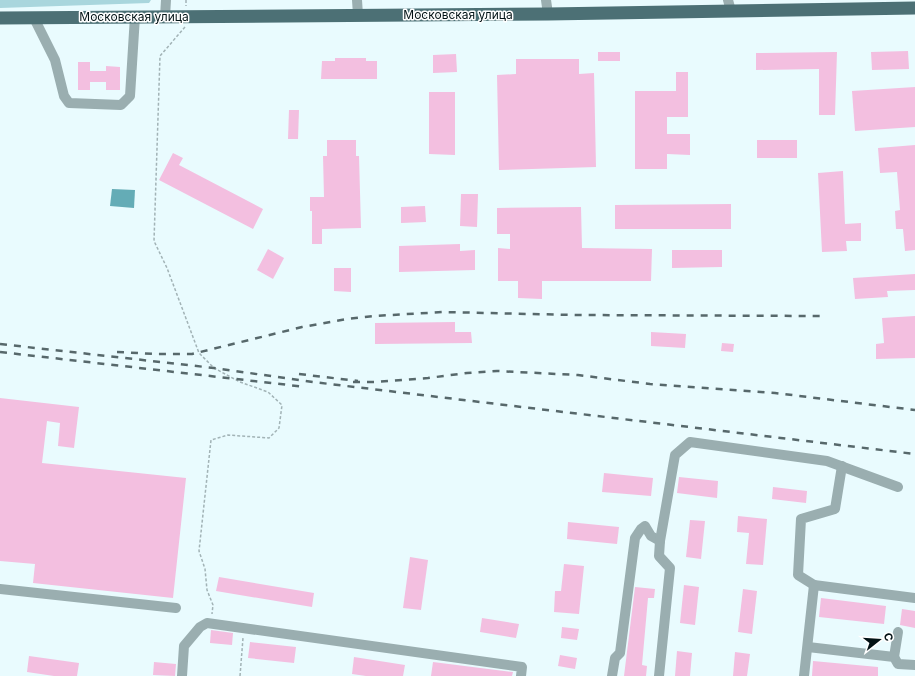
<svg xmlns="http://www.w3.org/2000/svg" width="915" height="676" font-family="Inter,sans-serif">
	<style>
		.green { fill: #a9d6dd }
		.water { fill: #64acb6 }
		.building { fill: #f3bfe0 }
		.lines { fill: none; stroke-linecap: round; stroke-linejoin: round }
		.path { stroke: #a2b3b6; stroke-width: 1.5; stroke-dasharray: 3 2; stroke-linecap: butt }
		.minor { stroke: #9aaeb0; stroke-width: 10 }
		.major { stroke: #4c7075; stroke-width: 13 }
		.rail { stroke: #57686b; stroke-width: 2.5; stroke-dasharray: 7 7; stroke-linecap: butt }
		.labels { text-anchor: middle; stroke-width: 3; stroke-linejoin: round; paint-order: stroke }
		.street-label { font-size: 12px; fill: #021215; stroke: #fff }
	</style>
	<rect width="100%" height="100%" fill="#e9fbfe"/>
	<!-- green -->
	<polygon class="green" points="0,0 151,0 149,3 0,8"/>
	<!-- water -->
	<polygon class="water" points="112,189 135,190 134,208 110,206"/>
	<!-- building -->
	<g class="building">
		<polygon points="908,51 909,69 872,70 871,52"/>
		<rect x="598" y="52" width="22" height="9"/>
		<polygon points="837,52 835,115 819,115 819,69 756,70 756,53"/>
		<polygon points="456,54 457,72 433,73 433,55"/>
		<polygon points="335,58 366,58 366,61 377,61 377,79 321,79 322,61 335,61"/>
		<polygon points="516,59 579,59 579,74 594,73 596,167 499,170 497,75 516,74"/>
		<polygon points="78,62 90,62 90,71 106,71 106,66 120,67 120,90 106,90 106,82 90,82 90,90 78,90"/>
		<polygon points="676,72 688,72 688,117 667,117 667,134 690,134 690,155 667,154 667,169 635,169 635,91 676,91"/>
		<polygon points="915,87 915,127 855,131 852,91"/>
		<polygon points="429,92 455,92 455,155 429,154"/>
		<polygon points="289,110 299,110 298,139 288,139"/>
		<polygon points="327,140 356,140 356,156 359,156 361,228 322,229 322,244 312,244 312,211 310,211 310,197 324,197 323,156 327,156"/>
		<rect x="757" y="140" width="40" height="18"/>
		<polygon points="915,145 915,250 905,251 903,229 896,229 895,211 900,210 897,172 880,173 878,148"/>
		<polygon points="173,153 183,158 179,165 263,209 253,229 159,180"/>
		<polygon points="843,171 845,224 861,223 861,241 846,241 847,251 822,252 818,173"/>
		<polygon points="461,194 478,194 477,227 460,226"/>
		<polygon points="731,204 731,229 615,229 615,205"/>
		<polygon points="425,206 426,222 401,223 401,207"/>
		<polygon points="581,207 582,248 652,249 651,281 542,281 542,299 518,298 518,281 498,281 498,248 510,249 510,234 497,234 497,208"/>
		<polygon points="460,244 460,251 475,250 475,270 399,272 399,246"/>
		<polygon points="268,249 284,258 273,279 257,270"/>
		<polygon points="672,250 722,250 722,267 672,268"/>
		<polygon points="334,268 351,268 351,292 334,291"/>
		<polygon points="915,274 915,290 887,291 888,297 855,299 853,278"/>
		<polygon points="915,316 915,358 876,359 876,344 884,343 882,318"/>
		<polygon points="455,322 455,332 471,332 472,343 375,344 375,323"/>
		<polygon points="651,332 686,334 685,348 651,346"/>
		<polygon points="722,343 734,344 733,352 721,351"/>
		<polygon points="0,398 79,407 74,448 58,446 60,423 47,421 42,463 186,478 173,598 33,583 35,564 0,561"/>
		<polygon points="604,473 653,478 651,496 602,492"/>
		<polygon points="679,477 718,481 717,498 677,493"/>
		<polygon points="773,487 807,491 806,503 772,499"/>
		<polygon points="738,516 767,519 763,565 746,564 749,533 737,532"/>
		<polygon points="690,520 705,521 701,559 686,557"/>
		<polygon points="568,522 619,527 617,544 567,539"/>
		<polygon points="410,557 428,560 421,610 403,608"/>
		<polygon points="564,564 584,566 579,614 554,612 555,591 561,591"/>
		<polygon points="219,577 314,593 312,607 216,591"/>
		<polygon points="684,585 699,587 695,625 680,623"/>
		<polygon points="635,587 655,589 654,598 648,598 642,665 647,666 646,676 624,676"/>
		<polygon points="743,589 757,591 752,634 738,632"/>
		<polygon points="821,598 886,606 884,624 819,617"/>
		<polygon points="902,609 915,611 915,628 900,625"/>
		<polygon points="482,618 519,624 516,638 480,632"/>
		<polygon points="562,627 579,629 577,640 561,638"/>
		<polygon points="211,630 233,633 232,645 210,643"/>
		<polygon points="250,642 296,647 294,663 248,658"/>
		<polygon points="677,651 692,653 690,676 675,676"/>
		<polygon points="735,652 750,654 747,676 733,676"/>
		<polygon points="560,655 577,658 575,669 558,666"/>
		<polygon points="29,656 79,663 77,676 54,676 27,672"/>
		<polygon points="354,657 405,665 403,676 366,676 352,674"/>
		<polygon points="813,661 878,667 878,676 812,676"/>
		<polygon points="154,662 176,664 175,676 153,675"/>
		<polygon points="433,662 513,672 512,676 431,676"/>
	</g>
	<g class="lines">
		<!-- path -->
		<g class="path">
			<polyline points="186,0 186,6"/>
			<polyline points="185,27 160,56 154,241 167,268 199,353 214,368 240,382 268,392 282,405 279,428 269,438 228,435 211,440 199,551 205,569 207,590 213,605 212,614"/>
			<polyline points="240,676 243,638"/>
		</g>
		<!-- minor -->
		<g class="minor">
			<polyline points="357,0 358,15"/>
			<polyline points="546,0 548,14"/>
			<polyline points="728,0 731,11"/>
			<polyline points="165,17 166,0"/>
			<polyline points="34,18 55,60 64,96 69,103 121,105 130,96 135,16"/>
			<polyline points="814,585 798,575 801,519 835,509 842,466"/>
			<polyline points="0,589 176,608"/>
			<polyline points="808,647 894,657 898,664 915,665"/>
			<polyline points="894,657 898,632"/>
			<polyline points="182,676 184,646 200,627 207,623 522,667 521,676"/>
			<polyline points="612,676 615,658 620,653 635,538 641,529 645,526 651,536 660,541"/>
			<polyline points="659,676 670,568 659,556 660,541 675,455 690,442 827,461 898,487"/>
			<polyline points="804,676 814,585 915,598"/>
		</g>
		<!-- major -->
		<polyline class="major" points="0,18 548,14 915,8"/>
		<!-- rail -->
		<g class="rail">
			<polyline points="0,344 214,368 313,382 915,454"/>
			<polyline points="0,352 306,387"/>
			<polyline points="117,352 155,354 192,354 302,327 347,319 374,316 443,312 574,315 821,316"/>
			<polyline points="299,374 358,381"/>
			<polyline points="353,382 374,382 428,378 467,373 497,371 578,375 650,384 775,393 915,410"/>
		</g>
	</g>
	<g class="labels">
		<!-- street labels -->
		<g class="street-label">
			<text x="458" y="19">Московская улица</text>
			<text x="134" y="21">Московская улица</text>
		</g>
	</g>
	<!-- north arrow -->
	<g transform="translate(879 640) rotate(73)" stroke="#ffffff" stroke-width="3" paint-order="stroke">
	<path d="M0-3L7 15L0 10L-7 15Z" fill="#021215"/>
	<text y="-6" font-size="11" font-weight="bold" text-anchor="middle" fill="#021215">С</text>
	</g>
</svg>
